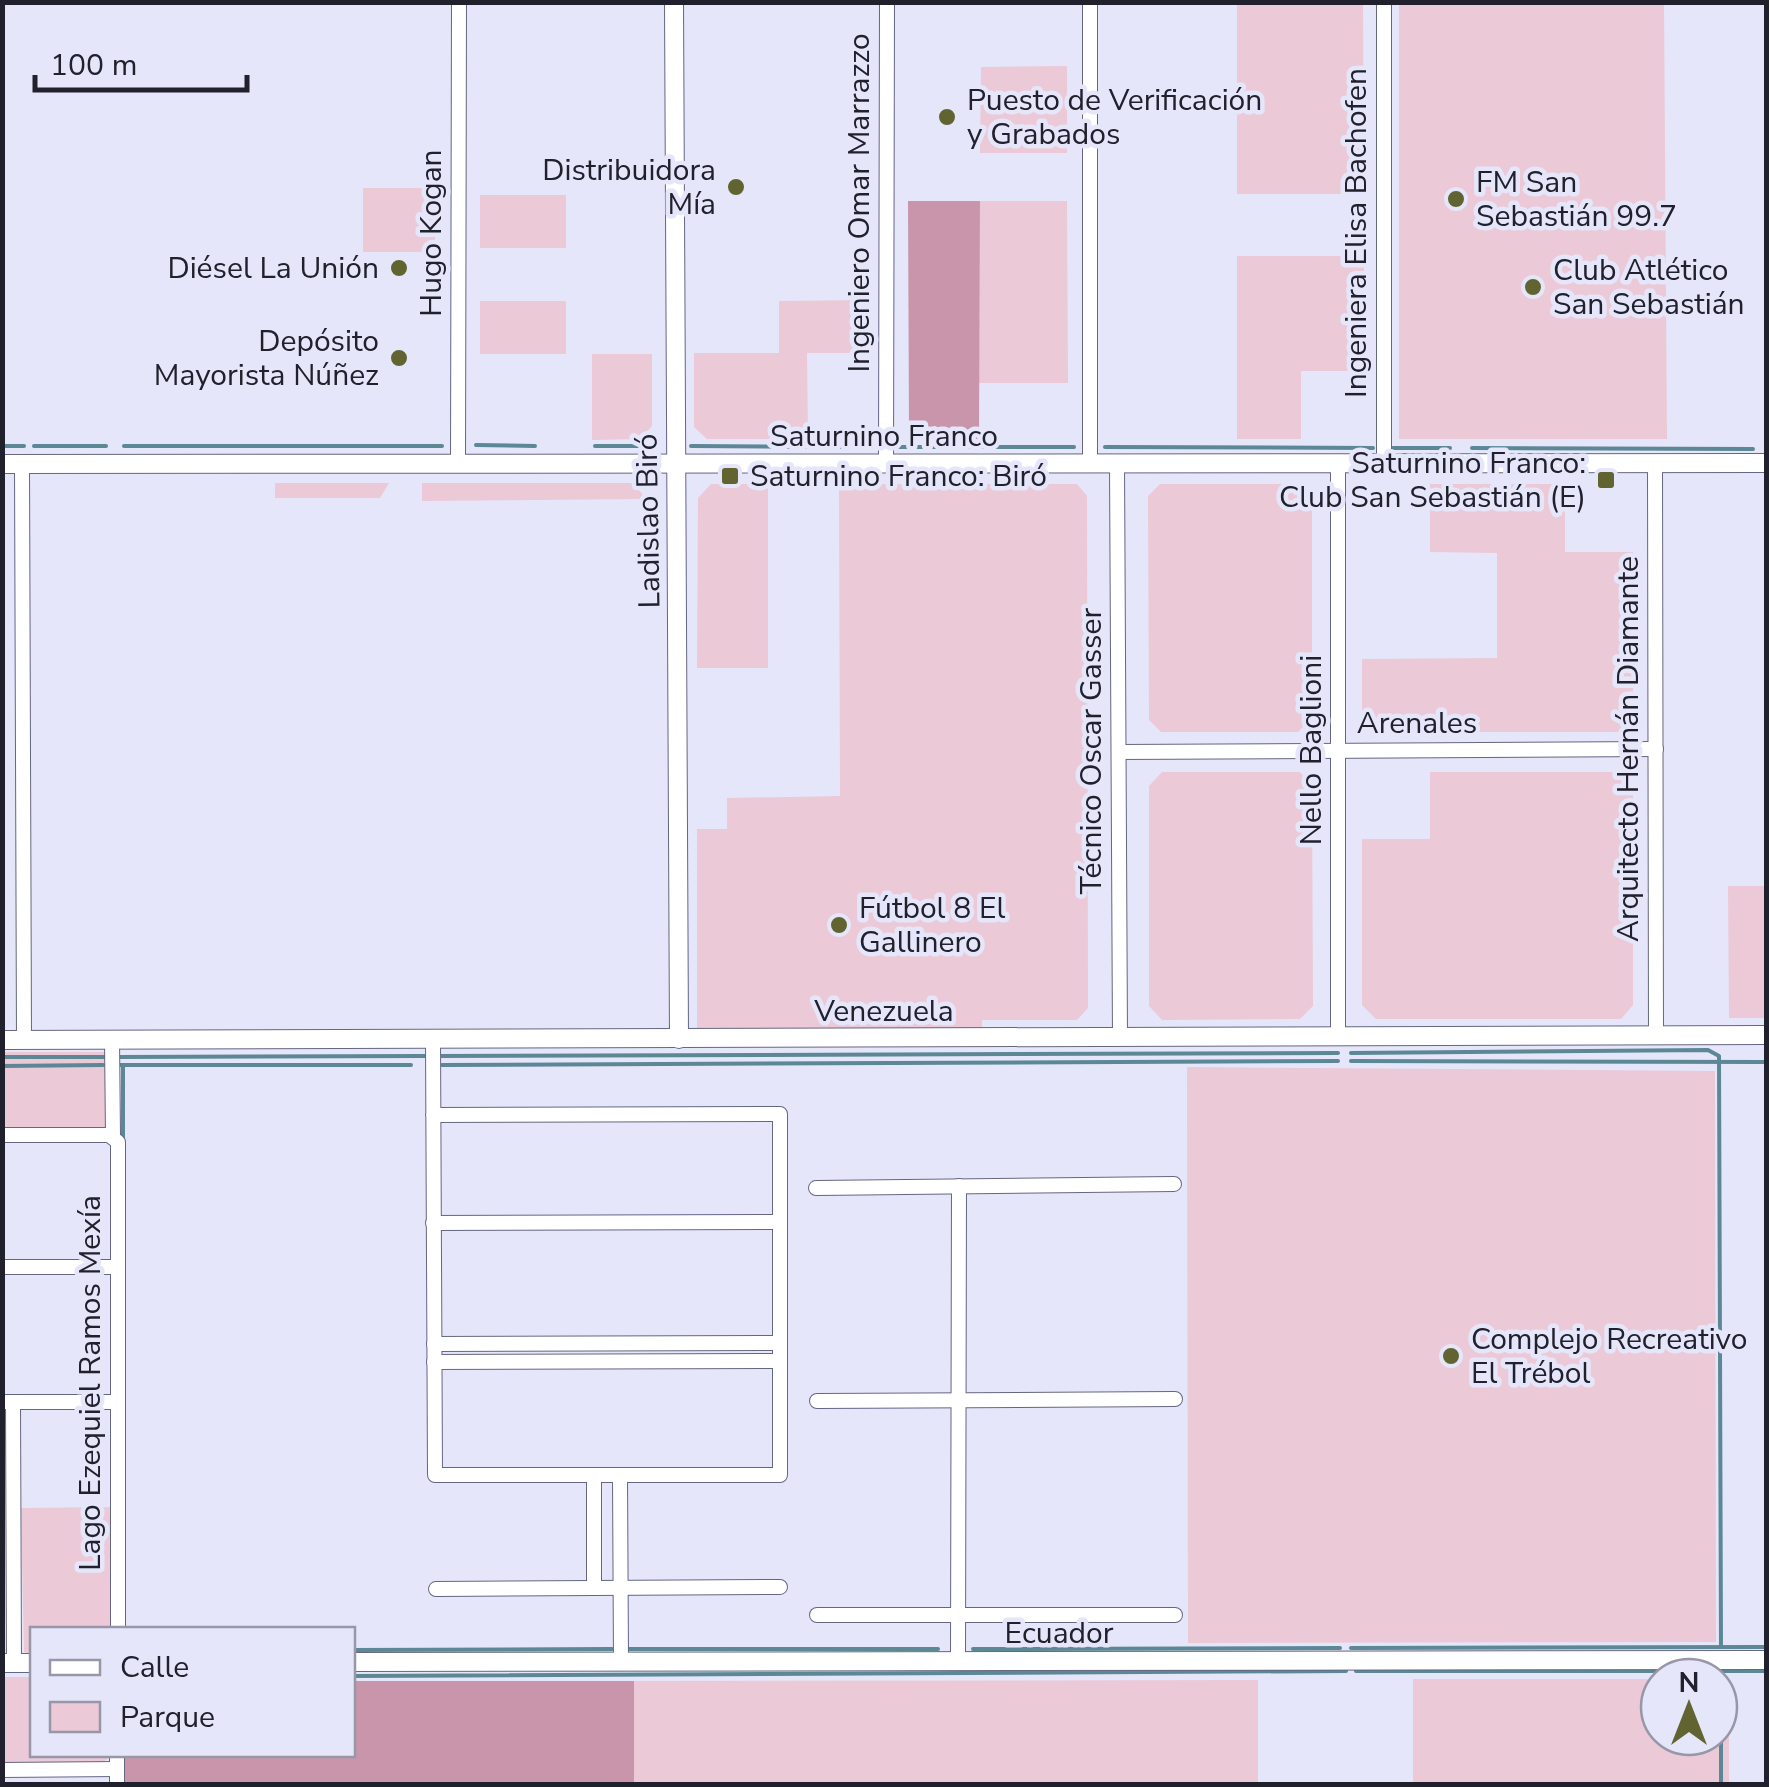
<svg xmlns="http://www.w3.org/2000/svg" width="1769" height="1787" font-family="'Nunito Sans',sans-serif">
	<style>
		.green { fill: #ebc9d6 }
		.forest { fill: #c895ab }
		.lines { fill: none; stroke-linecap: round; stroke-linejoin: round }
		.stream { stroke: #5c8795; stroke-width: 4 }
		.minor-casing { stroke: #656683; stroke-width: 16 }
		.tertiary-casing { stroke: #656683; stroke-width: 20 }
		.minor { stroke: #fff; stroke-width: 14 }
		.tertiary { stroke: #fff; stroke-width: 18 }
		.poi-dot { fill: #616330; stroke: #e5e6fa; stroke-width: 4 }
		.labels { text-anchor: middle; stroke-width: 9; stroke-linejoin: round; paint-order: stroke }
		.poi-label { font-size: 30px; fill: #21212d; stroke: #e5e6fa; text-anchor: start }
		.street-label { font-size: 30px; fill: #21212d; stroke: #e5e6fa }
	</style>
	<rect width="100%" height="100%" fill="#e5e6fa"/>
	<!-- green -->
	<g class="green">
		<polygon points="1237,3 1363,3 1364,194 1237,194"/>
		<polygon points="1399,3 1664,3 1667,439 1399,439"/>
		<polygon points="1067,66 1067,153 980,153 981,67"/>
		<rect x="363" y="188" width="72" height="64"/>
		<rect x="480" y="195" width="86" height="53"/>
		<polygon points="980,201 1067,201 1068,383 979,383"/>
		<polygon points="1237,256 1364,256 1364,371 1301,371 1301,439 1237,439"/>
		<polygon points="865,300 865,353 807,353 808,439 707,439 694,427 694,353 779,353 779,301"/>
		<rect x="480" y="301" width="86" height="53"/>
		<polygon points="592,354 652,354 652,426 640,439 592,440"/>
		<polygon points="275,483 389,483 380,498 275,498"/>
		<polygon points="422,483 633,483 646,499 422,501"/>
		<polygon points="711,484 768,484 768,668 697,668 698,498"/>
		<polygon points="839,484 1077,484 1087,496 1088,1008 1077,1020 982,1020 982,1036 697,1037 697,829 727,829 727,798 840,796"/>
		<polygon points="1160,484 1300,484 1312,498 1312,718 1298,732 1161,732 1149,720 1148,496"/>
		<polygon points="1430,484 1565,484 1565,552 1633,552 1633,716 1618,732 1375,732 1362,718 1362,659 1497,658 1497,553 1430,552"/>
		<polygon points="1162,772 1300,772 1312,787 1313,1006 1300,1019 1162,1020 1149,1006 1149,786"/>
		<polygon points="1430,772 1618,772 1633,787 1633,1005 1621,1019 1376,1019 1362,1005 1362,839 1430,839"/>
		<polygon points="1728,886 1766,886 1766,1018 1729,1018"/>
		<polygon points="2,1052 116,1052 116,1128 3,1127"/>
		<polygon points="1187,1067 1715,1071 1716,1642 1188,1643"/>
		<polygon points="113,1507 113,1629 32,1630 32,1654 24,1652 21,1508"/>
		<polygon points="2,1677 32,1677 32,1754 111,1755 109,1758 101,1763 3,1763"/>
		<polygon points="1413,1679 1659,1679 1659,1737 1719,1737 1719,1679 1729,1679 1729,1784 1413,1784"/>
		<polygon points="1258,1680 1258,1784 634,1784 634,1681"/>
	</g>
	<!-- forest -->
	<g class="forest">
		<polygon points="908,201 980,201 979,439 919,439 909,429"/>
		<polygon points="353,1681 634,1681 634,1784 124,1784 124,1755 352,1754"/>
	</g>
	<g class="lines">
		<!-- stream -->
		<g class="stream">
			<polyline points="476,445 535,446"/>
			<polyline points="2,446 24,446"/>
			<polyline points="34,446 106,446"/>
			<polyline points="124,446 442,446"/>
			<polyline points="595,446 655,446"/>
			<polyline points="691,446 870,447"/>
			<polyline points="900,447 1074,447"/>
			<polyline points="1105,447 1373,448"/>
			<polyline points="1393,448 1450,448"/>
			<polyline points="1472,448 1753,449"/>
			<polyline points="1351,1053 1708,1050 1719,1056 1721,1647"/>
			<polyline points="438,1056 1338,1053"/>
			<polyline points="2,1057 108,1057"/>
			<polyline points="117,1057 425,1056"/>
			<polyline points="1351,1061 1766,1062"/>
			<polyline points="115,1065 411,1065"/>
			<polyline points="442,1065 1338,1061"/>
			<polyline points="2,1066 103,1065"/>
			<polyline points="123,1140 123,1065"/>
			<polyline points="1351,1648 1766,1647"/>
			<polyline points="628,1649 938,1649"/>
			<polyline points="973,1649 1340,1648"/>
			<polyline points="352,1650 612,1649"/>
			<polyline points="1356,1671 1766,1671"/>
			<polyline points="1721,1671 1721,1784"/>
			<polyline points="352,1676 1346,1671"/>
		</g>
		<defs>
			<g id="minor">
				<polyline points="1384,2 1384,463"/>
				<polyline points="886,463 887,2"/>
				<polyline points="1090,463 1090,2"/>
				<polyline points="1117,463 1120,1037"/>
				<polyline points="1338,463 1338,1036"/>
				<polyline points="1655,463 1656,1035"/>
				<polyline points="22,464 24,1040"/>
				<polyline points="458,464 459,2"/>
				<polyline points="1119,752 1656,749"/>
				<polyline points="433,1039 435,1475 780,1475 780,1114 433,1115"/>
				<polyline points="112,1040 113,1136"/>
				<polyline points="2,1135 109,1135 118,1142 118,1630"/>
				<polyline points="816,1188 1174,1184"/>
				<polyline points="433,1223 780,1222"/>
				<polyline points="2,1267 118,1267"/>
				<polyline points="434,1344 780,1343"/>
				<polyline points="434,1362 780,1361"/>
				<polyline points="817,1401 1175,1399"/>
				<polyline points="2,1402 118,1402"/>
				<polyline points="13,1402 14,1663"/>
				<polyline points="594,1475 594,1588"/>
				<polyline points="620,1475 621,1662"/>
				<polyline points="436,1589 780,1587"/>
				<polyline points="817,1615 1175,1615"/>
				<polyline points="958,1661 959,1186"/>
				<polyline points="2,1770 117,1769"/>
				<polyline points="117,1784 117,1754"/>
			</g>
			<g id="tertiary">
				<polyline points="674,2 679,1039"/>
				<polyline points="2,464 1766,463"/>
				<polyline points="2,1040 1766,1035"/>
				<polyline points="352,1662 1766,1660"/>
				<polyline points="2,1663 32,1663"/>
			</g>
		</defs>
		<!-- minor casing -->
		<use href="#minor" class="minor-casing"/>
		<!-- tertiary casing -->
		<use href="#tertiary" class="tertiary-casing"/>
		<!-- minor -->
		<use href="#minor" class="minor"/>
		<!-- tertiary -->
		<use href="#tertiary" class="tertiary"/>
	</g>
	<!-- markers -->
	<g class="poi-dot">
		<circle cx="947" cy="117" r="10"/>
		<circle cx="736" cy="187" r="10"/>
		<circle cx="1456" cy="199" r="10"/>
		<circle cx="399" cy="268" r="10"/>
		<circle cx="1533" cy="287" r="10"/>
		<circle cx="399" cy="358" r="10"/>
		<rect x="720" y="466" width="20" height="20" rx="5"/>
		<rect x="1596" y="470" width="20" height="20" rx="5"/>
		<circle cx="839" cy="925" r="10"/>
		<circle cx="1451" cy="1356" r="10"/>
	</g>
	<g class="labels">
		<!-- poi labels -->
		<g class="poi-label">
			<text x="967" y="110">Puesto de Verificación<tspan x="967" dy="34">y Grabados</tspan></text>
			<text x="716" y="180" text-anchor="end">Distribuidora<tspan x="716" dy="34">Mía</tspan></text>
			<text x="1476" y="192">FM San<tspan x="1476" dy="34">Sebastián 99.7</tspan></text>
			<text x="379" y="278" text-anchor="end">Diésel La Unión</text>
			<text x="1553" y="280">Club Atlético<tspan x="1553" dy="34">San Sebastián</tspan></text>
			<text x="379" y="351" text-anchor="end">Depósito<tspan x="379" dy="34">Mayorista Núñez</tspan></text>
			<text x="1586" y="473" text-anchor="end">Saturnino Franco:<tspan x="1586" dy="34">Club San Sebastián (E)</tspan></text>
			<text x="750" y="486">Saturnino Franco: Biró</text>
			<text x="859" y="918">Fútbol 8 El<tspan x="859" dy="34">Gallinero</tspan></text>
			<text x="1471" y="1349">Complejo Recreativo<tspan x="1471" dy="34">El Trébol</tspan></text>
		</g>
		<!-- street labels -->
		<g class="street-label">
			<text transform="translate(859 203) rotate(-90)" y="10">Ingeniero Omar Marrazzo</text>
			<text transform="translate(431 233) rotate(-90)" y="10">Hugo Kogan</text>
			<text transform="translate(1356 233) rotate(-90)" y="10">Ingeniera Elisa Bachofen</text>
			<text x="884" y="446">Saturnino Franco</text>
			<text transform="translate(648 521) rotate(-91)" y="10">Ladislao Biró</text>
			<text x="1417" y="733">Arenales</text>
			<text transform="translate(1628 749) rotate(-90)" y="10">Arquitecto Hernán Diamante</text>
			<text transform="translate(1311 750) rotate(-90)" y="10">Nello Baglioni</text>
			<text transform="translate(1091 751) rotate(-90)" y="10">Técnico Oscar Gasser</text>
			<text x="884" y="1021">Venezuela</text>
			<text transform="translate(90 1383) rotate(-90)" y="10">Lago Ezequiel Ramos Mexía</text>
			<text x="1059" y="1643">Ecuador</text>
		</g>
	</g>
	<!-- border -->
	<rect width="1769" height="1787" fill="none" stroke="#21212d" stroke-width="10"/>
	<!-- legend -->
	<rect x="30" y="1627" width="325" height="130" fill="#e5e6fa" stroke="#9797a8" stroke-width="2.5"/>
	<rect x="50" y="1660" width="50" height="15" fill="#ffffff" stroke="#9797a8" stroke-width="2.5"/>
	<text x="120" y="1677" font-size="30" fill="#21212d">Calle</text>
	<rect x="50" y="1702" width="50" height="30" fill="#ebc9d6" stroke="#9797a8" stroke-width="2.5"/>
	<text x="120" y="1727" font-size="30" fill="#21212d">Parque</text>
	<!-- north arrow -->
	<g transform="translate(1689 1707)"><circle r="48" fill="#e5e6fa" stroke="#9797a8" stroke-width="2.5"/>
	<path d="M0-8L18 38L0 25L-18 38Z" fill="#616330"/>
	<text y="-15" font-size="28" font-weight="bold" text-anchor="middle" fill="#21212d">N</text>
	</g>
	<!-- scale -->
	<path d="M35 75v15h212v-15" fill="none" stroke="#21212d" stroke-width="5"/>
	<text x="50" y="75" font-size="30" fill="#21212d" stroke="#e5e6fa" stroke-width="8" paint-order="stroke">100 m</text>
</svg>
